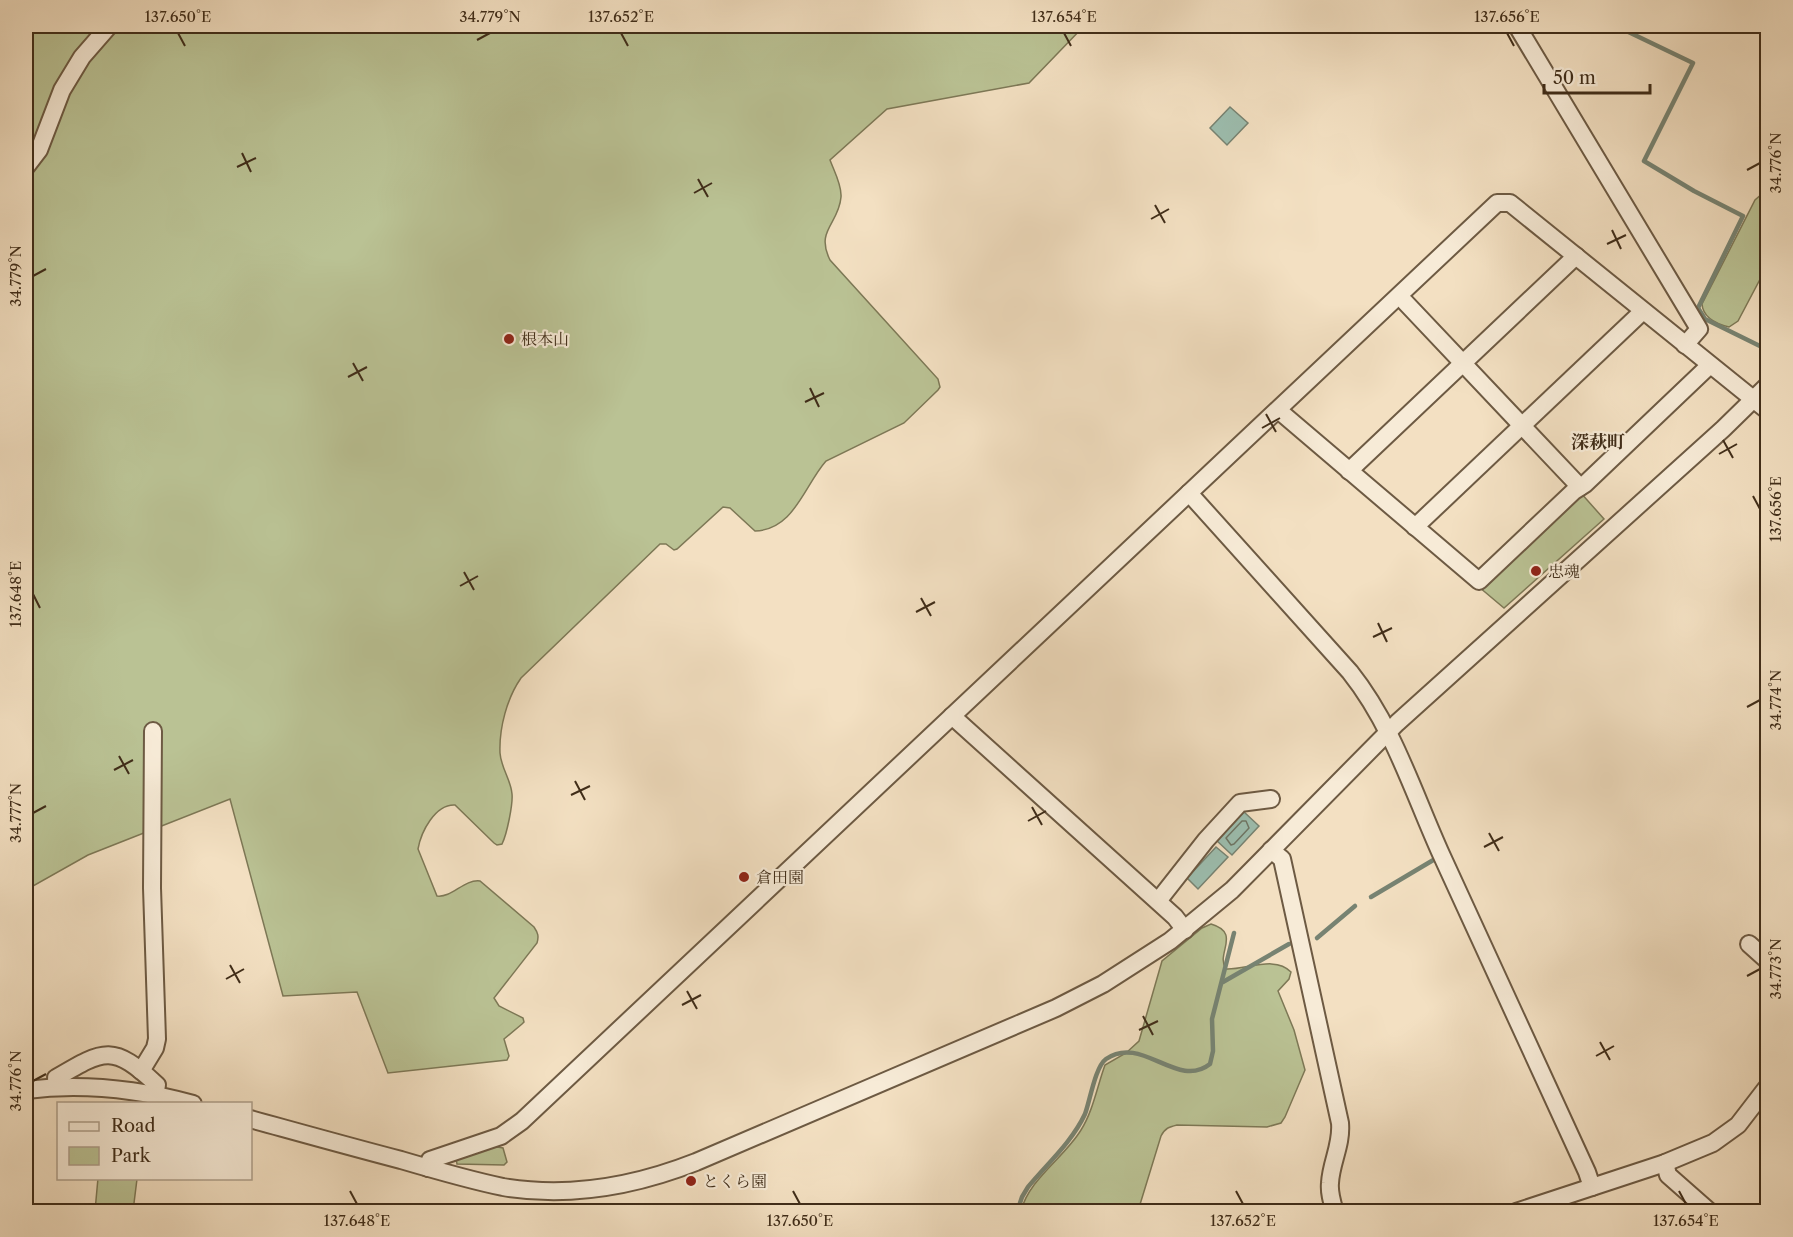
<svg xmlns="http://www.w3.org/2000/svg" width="1793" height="1237" font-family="'Libre Caslon Text','Noto Serif JP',serif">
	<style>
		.green { fill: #bac294; stroke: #7d7856; stroke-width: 1.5 }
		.water { fill: #9cbdae; stroke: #778372; stroke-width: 1.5 }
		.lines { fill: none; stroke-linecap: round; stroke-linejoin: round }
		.shore { stroke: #6e7564; stroke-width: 1.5 }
		.stream { stroke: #778372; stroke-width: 4.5 }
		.minor-casing { stroke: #6d5a43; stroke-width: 20 }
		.minor { stroke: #f7ebd7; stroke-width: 16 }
		.ticks { fill: none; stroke: #402d19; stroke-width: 2 }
		.poi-dot { fill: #8f2418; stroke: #f7ebd7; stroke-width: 2 }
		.labels { text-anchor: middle; stroke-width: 4.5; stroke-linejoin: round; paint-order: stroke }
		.poi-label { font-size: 16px; fill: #402d19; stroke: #f7ebd7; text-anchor: start }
		.neighbourhood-label { font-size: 18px; font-weight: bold; fill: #402d19; stroke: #f7ebd7 }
		.neatline { fill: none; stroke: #402d19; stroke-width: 2 }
		.ticks-label { font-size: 15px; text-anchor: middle; fill: #402d19 }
	</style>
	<rect width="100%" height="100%" fill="#f3e0c2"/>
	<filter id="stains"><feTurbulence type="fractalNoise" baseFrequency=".00333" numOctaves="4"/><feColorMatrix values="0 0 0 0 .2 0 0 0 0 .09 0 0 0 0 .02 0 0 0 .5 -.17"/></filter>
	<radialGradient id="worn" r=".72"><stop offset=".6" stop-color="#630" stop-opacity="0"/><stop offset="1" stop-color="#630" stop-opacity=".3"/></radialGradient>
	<!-- green -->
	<g class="green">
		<path d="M26 26H1084L1029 83 887 109 830 160C834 171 842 185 841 197 839 224 815 230 830 260L938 379 940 387 938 390 904 423 826 461C804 486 794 530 755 531L730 508 723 507 677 549 674 550 666 544H660L521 678C507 698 499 728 500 753 501 768 511 780 512 794 513 804 507 834 502 844L497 845 494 843 455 805C435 804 421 832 418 849L437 896C452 898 464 879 480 881L534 927C538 933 539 936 537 943L494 998 499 1006 523 1018 524 1022 522 1024 504 1039 509 1056 507 1060 388 1073 357 992 283 996 230 799 88 855 26 890Z"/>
		<path d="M1763 193H1767V266L1738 321 1729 327C1717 324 1703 318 1702 304L1755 200Z"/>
		<polygon points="1580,492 1604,519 1504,608 1479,587"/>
		<path d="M1211 924C1242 933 1215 954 1226 969 1246 970 1275 955 1291 972L1289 979 1278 991 1294 1030 1305 1070 1285 1117 1281 1123 1267 1127 1177 1125C1169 1127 1165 1128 1161 1136L1138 1211H1021C1029 1179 1064 1158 1081 1130 1093 1111 1097 1087 1105 1065L1126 1053 1139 1041 1162 961 1202 928Z"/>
		<polygon points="492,1146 503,1148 507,1162 504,1165 457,1164 456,1159"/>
		<polygon points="98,1178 137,1179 133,1211 95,1211"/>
	</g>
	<!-- water -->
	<g class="water">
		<polygon points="1230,107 1248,123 1227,145 1210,128"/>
		<polygon points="1243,811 1259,826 1232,855 1216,840"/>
		<polygon points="1216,847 1228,857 1198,889 1187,878"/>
	</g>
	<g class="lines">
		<!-- shore -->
		<polygon class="shore" points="1242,821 1246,821 1249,828 1234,844 1231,845 1226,838"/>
		<!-- stream -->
		<g class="stream">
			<polyline points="1616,26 1693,63 1644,161 1694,191 1743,216 1698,308 1705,319 1768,350"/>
			<polyline points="1371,897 1435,859"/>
			<polyline points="1317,938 1355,906"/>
			<polyline points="1223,982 1289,944"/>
			<path d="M1017 1212 1022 1197 1028 1187C1047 1164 1072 1142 1085 1114 1090 1101 1095 1067 1106 1059 1142 1034 1177 1090 1210 1064L1213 1051 1212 1019 1234 933"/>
		</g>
		<defs>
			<g id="minor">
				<polyline points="1517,26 1699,329 1685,345"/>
				<polyline points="26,167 39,150 62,90 82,57 109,26"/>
				<polyline points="1405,302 1580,487"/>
				<polyline points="1284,415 1479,581 1574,491 1585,484 1710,365"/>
				<polyline points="1349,471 1576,256"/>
				<path d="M1189 493 1350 672C1393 726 1413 792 1441 854 1489 960 1538 1066 1587 1172L1592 1187"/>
				<polyline points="1415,527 1643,311"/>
				<polyline points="952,716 1175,917 1185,930"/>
				<path d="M1271 850 1282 859 1340 1123C1342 1145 1331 1162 1330 1183 1329 1193 1332 1202 1335 1212"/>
				<polyline points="1158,901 1206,840 1240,803 1271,799"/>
				<polyline points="1749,944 1768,961"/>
				<polyline points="141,1071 155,1048 157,1039 152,888 153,731"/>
				<path d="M57 1087 56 1078C105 1049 113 1044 157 1085L155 1095"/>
				<path d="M26 1090C82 1083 138 1089 193 1104"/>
				<path d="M250 1119C301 1133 351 1147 401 1160 435 1170 469 1180 503 1187 569 1198 635 1186 696 1162L1056 1008 1103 984 1170 941 1232 890 1397 723 1723 429 1768 385"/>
				<polyline points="1665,1163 1668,1175 1710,1212"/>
				<polyline points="428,1168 430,1160 501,1136 522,1121 1497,203 1510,203 1768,411"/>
				<polyline points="1516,1212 1665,1163 1713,1143 1738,1125 1768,1086"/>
			</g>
		</defs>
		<!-- minor casing -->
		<use href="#minor" class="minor-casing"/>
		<!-- minor -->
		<use href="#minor" class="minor"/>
	</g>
	<!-- ticks -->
	<path class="ticks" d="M178 33 185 46M621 33 628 46M1064 33 1071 46M1507 33 1514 46M477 40 490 33M242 153 251 172M237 167 256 158M1747 170 1760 163M698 179 708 197M694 193 712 183M1155 205 1165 223M1151 219 1169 209M1612 230 1621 249M1607 244 1626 235M33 276 46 269M353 363 363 381M348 377 367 367M810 388 819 407M805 402 824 393M1266 414 1276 432M1262 428 1280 418M1723 440 1733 458M1719 454 1737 444M1753 496 1760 509M464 572 474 590M460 586 478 576M33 594 40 608M921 598 931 616M916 612 935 602M1378 623 1387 642M1373 637 1392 628M1747 707 1760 700M119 756 129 774M114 770 133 760M575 781 585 800M571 795 590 786M1032 807 1042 825M33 813 46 806M1028 821 1046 811M1489 833 1499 851M1484 847 1503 837M230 965 240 983M1747 976 1760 969M226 979 244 969M687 991 697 1009M682 1005 701 995M1143 1016 1153 1035M1139 1030 1158 1021M1600 1042 1610 1060M1596 1056 1614 1046M33 1081 46 1074M350 1191 357 1204M793 1191 800 1204M1236 1191 1243 1204M1679 1191 1686 1204"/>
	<!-- markers -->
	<g class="poi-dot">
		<circle cx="509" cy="339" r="6"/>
		<circle cx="1536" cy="571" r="6"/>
		<circle cx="744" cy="877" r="6"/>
		<circle cx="691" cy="1181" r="6"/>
	</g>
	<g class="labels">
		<!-- poi labels -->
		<g class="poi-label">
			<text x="521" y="345">根本山</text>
			<text x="1548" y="577">忠魂</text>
			<text x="756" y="883">倉田園</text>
			<text x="703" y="1187">とくら園</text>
		</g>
		<!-- neighbourhood labels -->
		<g class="neighbourhood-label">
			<text x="1598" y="448">深萩町</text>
		</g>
	</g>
	<!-- margin -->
	<rect width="1793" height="1237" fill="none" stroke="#f3e0c2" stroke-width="66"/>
	<!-- legend -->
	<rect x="57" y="1102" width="195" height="78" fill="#f7ebd7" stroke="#ae9f8b" stroke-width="1.5"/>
	<rect x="69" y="1122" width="30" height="9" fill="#f7ebd7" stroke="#ae9f8b" stroke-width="1.5"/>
	<text x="111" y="1132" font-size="18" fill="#402d19">Road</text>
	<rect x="69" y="1147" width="30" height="18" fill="#bac294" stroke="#ae9f8b" stroke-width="1.5"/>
	<text x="111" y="1162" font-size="18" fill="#402d19">Park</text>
	<!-- scale -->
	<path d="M1544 84v9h106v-9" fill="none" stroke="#402d19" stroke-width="3"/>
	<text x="1553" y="84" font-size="18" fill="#402d19" stroke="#f7ebd7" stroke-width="4.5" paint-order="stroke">50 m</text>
	<rect x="33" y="33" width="1727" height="1171" class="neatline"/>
	<g class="ticks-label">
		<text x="178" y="22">137.650°E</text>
		<text x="490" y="22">34.779°N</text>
		<text x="621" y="22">137.652°E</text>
		<text x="1064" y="22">137.654°E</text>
		<text x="1507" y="22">137.656°E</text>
		<text transform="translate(1776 163) rotate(-90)" y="5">34.776°N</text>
		<text transform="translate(16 276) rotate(-90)" y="5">34.779°N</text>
		<text transform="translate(1776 509) rotate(-90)" y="5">137.656°E</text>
		<text transform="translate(16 594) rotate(-90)" y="5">137.648°E</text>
		<text transform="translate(1776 700) rotate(-90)" y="5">34.774°N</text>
		<text transform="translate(16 813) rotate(-90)" y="5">34.777°N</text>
		<text transform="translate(1776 969) rotate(-90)" y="5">34.773°N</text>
		<text transform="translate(16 1081) rotate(-90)" y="5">34.776°N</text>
		<text x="357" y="1226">137.648°E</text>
		<text x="800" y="1226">137.650°E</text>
		<text x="1243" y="1226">137.652°E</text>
		<text x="1686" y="1226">137.654°E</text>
	</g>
	<rect width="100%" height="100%" filter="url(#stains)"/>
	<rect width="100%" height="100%" fill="url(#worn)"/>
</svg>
